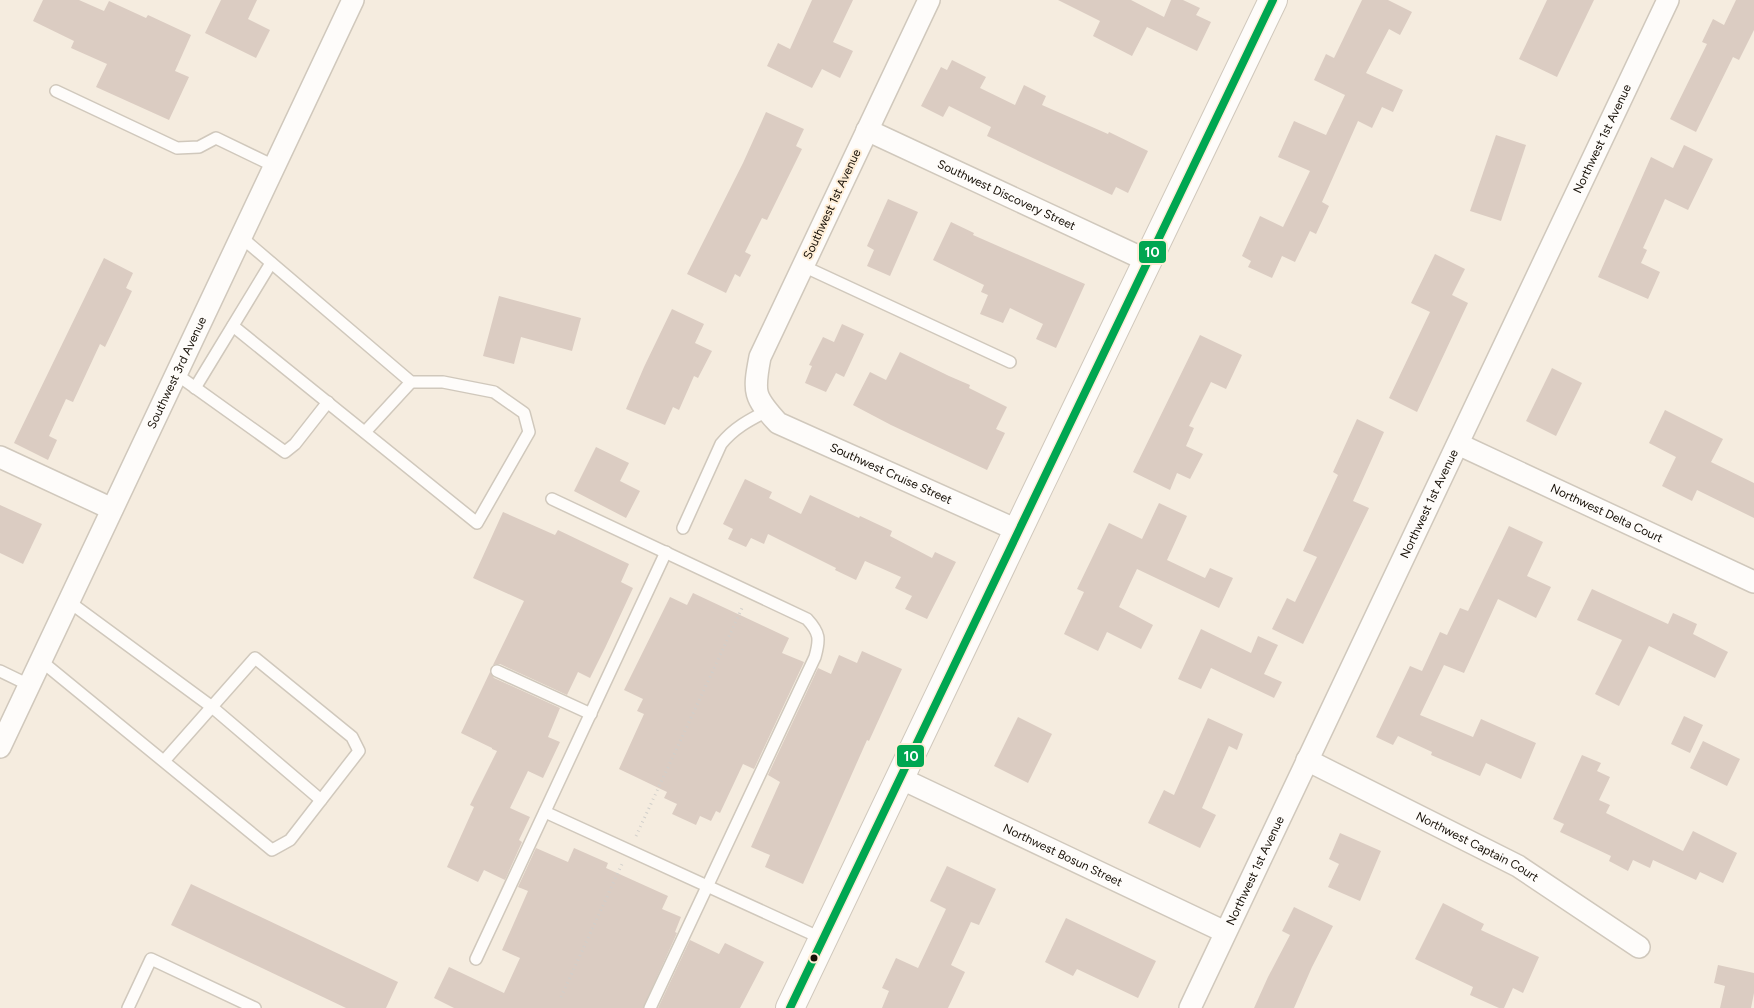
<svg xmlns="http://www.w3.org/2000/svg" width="1754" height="1008" font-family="Figtree,sans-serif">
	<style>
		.building { fill: #dbccc2 }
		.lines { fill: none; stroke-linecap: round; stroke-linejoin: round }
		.service-casing { stroke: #d0c8bc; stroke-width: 14 }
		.minor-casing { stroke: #d0c8bc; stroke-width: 24 }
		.tertiary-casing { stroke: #d0c8bc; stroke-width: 30 }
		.path { stroke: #d1cfcb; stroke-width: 3; stroke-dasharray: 1 4; stroke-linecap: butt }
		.service { stroke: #fefcfa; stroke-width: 11 }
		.minor { stroke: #fefcfa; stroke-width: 21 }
		.tertiary { stroke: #fefcfa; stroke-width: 28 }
		.bus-1-casing { stroke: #feedd6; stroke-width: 11 }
		.bus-1 { stroke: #00a651; stroke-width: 8 }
		.bus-dot { fill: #150e05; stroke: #feedd6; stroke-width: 2 }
		.labels { text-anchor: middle; stroke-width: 4; stroke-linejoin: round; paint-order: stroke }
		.street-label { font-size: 12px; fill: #150e05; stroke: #feedd6 }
		.line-badge { stroke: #feedd6; stroke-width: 2 }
		.badge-label { font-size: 14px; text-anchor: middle; font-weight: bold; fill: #fff }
	</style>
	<rect width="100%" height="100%" fill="#f5ecdf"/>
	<!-- building -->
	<g class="building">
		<polygon points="43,0 79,0 104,11 109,1 146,18 148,15 191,35 175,71 189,77 169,120 96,87 107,64 71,48 74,41 33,21"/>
		<polygon points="221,0 257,0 248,19 270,30 256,58 205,33"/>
		<polygon points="812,0 853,0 833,42 853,51 840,78 822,69 812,88 767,66 778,43 790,49"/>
		<polygon points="1058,0 1131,0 1164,17 1171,0 1183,0 1200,8 1196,15 1211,22 1197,51 1147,27 1132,56 1093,36 1100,21"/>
		<polygon points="1362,0 1388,0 1412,12 1400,35 1389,29 1366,73 1403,90 1393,112 1382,107 1372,128 1358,121 1322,202 1329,206 1316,234 1310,231 1295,262 1282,256 1272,278 1248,267 1251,261 1242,256 1260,216 1283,227 1310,171 1278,157 1294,121 1326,135 1345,95 1314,80 1326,54 1334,58"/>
		<polygon points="1547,0 1594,0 1557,77 1519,59"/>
		<polygon points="1736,0 1754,0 1754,30 1739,60 1733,57 1696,132 1670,119 1707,44 1702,42 1713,19 1724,25"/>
		<polygon points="952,60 986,77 980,88 1015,105 1024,85 1046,96 1042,105 1108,134 1109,132 1148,151 1128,193 1116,187 1112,195 1035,159 987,136 991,127 949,106 943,117 921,106 941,67 947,70"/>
		<polygon points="766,112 804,129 796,146 802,149 767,220 762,218 745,252 751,255 740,277 735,274 726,293 687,274 743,163"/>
		<polygon points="1496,135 1526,145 1501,221 1470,211"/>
		<polygon points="1684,145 1713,159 1688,210 1665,199 1643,248 1647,250 1641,263 1660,272 1648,299 1598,277 1651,157 1673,168"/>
		<polygon points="888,199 918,212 890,276 867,266 874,250 867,246"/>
		<polygon points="951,222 974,233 973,235 1085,284 1056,348 1036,339 1043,324 1010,308 1003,323 980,314 988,295 981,292 984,285 933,260"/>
		<polygon points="1435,254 1465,269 1452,295 1468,303 1417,412 1389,398 1430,312 1411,303"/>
		<polygon points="104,258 133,273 126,288 132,291 105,347 100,344 73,402 66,399 49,436 57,440 48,460 14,443"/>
		<polygon points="499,296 581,318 572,351 521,337 514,364 483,356"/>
		<polygon points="672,309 704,324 695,343 712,351 698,378 694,376 679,410 673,407 665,425 626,409 644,367"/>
		<polygon points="842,324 864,334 844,377 836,373 826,392 805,383 812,366 809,365 823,337 834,342"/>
		<polygon points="1200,335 1242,355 1226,389 1211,382 1189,426 1194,428 1186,446 1203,454 1190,479 1177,473 1170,490 1133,472"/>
		<polygon points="900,352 949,376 970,385 969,388 1007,407 996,429 1005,433 987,470 891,425 853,405 870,372 886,380"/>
		<polygon points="1552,368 1582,383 1556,436 1526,421"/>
		<polygon points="1665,410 1723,439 1711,462 1754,483 1754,518 1697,490 1692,501 1662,486 1676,457 1649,443"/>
		<polygon points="1357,419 1384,432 1353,501 1369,508 1303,644 1272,629 1287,598 1295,602 1317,557 1303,551 1338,475 1333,472"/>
		<polygon points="596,447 629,463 620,481 640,491 626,518 574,491"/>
		<polygon points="745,479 772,492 769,498 801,514 810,495 859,518 860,516 892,531 890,536 932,558 935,552 956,562 927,619 905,609 912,596 895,588 901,577 865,561 856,580 835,570 836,568 768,534 764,544 751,538 746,547 728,539 733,529 723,524"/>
		<polygon points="1159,503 1187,516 1167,560 1205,578 1210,568 1233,578 1219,608 1137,569 1119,607 1153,625 1141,649 1107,632 1098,651 1064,634 1084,592 1077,589 1109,523 1142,539"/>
		<polygon points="0,505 42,524 23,564 0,553"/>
		<polygon points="503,512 555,535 558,530 629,564 621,582 633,588 605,648 590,678 578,672 567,695 500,664 493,665 524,601 473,578"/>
		<polygon points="1509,526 1543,542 1527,576 1551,587 1536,618 1498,599 1464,673 1444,665 1420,715 1473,737 1481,719 1536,743 1521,779 1486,763 1480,776 1431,755 1432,752 1398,736 1393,745 1376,737 1410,666 1422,671 1440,632 1447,635 1460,608 1468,611"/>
		<polygon points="1592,589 1668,624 1673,613 1697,624 1693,634 1728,652 1715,678 1649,646 1619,706 1595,694 1622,640 1577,620"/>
		<polygon points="693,593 789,638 782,653 804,662 754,769 743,764 720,813 716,811 711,821 700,816 696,825 672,814 677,804 664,798 667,792 619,769 644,714 637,711 643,699 624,690 670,597 687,605"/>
		<polygon points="1201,629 1251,653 1258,636 1278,645 1264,674 1282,682 1274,698 1211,668 1201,689 1178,679"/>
		<polygon points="862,651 902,669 869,741 867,740 803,884 765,867 770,855 751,847 780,782 768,775 818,668 831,674 839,655 857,663"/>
		<polygon points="490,672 494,678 560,708 548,737 560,742 543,778 528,771 510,808 530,817 519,840 522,842 505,880 484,870 478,882 447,867 474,807 470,805 497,751 492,749 492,748 461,733"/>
		<polygon points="1684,716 1703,725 1690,753 1671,744"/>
		<polygon points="1018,717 1052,734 1028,783 994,766"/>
		<polygon points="1208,718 1243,734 1237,750 1229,746 1202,808 1216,815 1200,848 1148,823 1164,790 1174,795"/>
		<polygon points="1703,741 1740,759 1727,786 1690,768"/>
		<polygon points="1582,755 1601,763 1597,771 1610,777 1599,800 1610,805 1606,813 1683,851 1693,831 1737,853 1723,883 1700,872 1696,880 1653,860 1650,868 1633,860 1628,871 1609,861 1611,856 1560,832 1564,824 1553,819"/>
		<polygon points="1340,833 1381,851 1360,901 1328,887 1339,864 1329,859"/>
		<polygon points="536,848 568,862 574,848 608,863 606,868 668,896 662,909 681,917 675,932 677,933 643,1008 454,1008 434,998 449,967 504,993 520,958 502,950 528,891 518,887"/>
		<polygon points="947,866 996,889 979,925 971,922 951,965 965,972 948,1008 882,1008 889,991 882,988 896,958 918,968 946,909 930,901"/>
		<polygon points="191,884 398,982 386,1008 346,1008 171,925"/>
		<polygon points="1443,903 1484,924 1481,930 1539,957 1523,993 1513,988 1504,1008 1499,1008 1470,995 1473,987 1415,959"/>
		<polygon points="1294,907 1333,926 1312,967 1294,1008 1254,1008 1268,977 1290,935 1282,931"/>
		<polygon points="1066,918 1156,961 1138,998 1077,969 1073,976 1045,962"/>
		<polygon points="690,940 719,954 725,943 764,962 740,1008 658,1008"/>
		<polygon points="1718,965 1754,973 1754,993 1751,1008 1720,1008 1725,986 1714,983"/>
	</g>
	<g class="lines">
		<defs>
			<g id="service">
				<polyline points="56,91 177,148 199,147 216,138 274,166"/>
				<polyline points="803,266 1010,362"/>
				<polyline points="233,326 477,523 529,432 524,413 494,392 443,382 411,382 241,237"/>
				<polyline points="176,374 285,452 295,444 328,402"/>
				<polyline points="195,388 271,263"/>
				<polyline points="365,432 411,382"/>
				<path d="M552 499 807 619C820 633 820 639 815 657L650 1008"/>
				<path d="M683 528 721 444C734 428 749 420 767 411"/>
				<polyline points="68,601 212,707 321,800"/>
				<polyline points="40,660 272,850 290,840 359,751 352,737 255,658 164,761"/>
				<polyline points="0,671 29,685"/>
				<polyline points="497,671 591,714"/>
				<polyline points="545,812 823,939"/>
				<polyline points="476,959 666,552"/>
				<polyline points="128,1008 151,959 255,1008"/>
			</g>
			<g id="minor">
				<path id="s1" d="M929 0 760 357C753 393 754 397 778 423L1019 531"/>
				<path id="s2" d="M867 130 1146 260"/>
				<path id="s3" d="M1458 444 1754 582"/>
				<polyline points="0,457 112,509"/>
				<path id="s4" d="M0 747 353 0"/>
				<path id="s5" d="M1307 760 1518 866 1639 947"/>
				<path id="s6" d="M900 778 1225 932"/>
				<path id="s7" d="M1190 1008 1668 0"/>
			</g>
			<path id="tertiary" d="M790 1008C952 672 1109 335 1273 0"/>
		</defs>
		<!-- service casing -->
		<use href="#service" class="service-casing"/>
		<!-- minor casing -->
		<use href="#minor" class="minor-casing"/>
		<!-- tertiary casing -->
		<use href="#tertiary" class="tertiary-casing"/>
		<!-- path -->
		<g class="path">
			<polyline points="636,836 743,606"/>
			<polyline points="561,997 622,864"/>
		</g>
		<!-- service -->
		<use href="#service" class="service"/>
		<!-- minor -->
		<use href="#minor" class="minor"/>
		<!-- tertiary -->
		<use href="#tertiary" class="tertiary"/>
		<defs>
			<polyline id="bus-1" points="790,1008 1273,0"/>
		</defs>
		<!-- bus-1 casing -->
		<use href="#bus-1" class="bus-1-casing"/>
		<!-- bus-1 -->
		<use href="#bus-1" class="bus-1"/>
	</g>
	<!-- markers -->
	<circle class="bus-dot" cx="814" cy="958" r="4.5"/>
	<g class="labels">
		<!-- street labels -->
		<g class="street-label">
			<text dy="4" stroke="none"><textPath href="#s7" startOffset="962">Northwest 1st Avenue</textPath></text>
			<text dy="4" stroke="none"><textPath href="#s2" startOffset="154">Southwest Discovery Street</textPath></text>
			<text transform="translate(832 204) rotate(-65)" y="4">Southwest 1st Avenue</text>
			<text dy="4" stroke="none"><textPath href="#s4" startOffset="414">Southwest 3rd Avenue</textPath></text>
			<text dy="4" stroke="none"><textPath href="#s1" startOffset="592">Southwest Cruise Street</textPath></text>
			<text dy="4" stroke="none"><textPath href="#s7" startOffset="558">Northwest 1st Avenue</textPath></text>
			<text dy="4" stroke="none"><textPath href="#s3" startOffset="164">Northwest Delta Court</textPath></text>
			<text dy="4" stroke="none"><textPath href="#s5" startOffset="191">Northwest Captain Court</textPath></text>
			<text dy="4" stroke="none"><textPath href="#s6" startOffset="180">Northwest Bosun Street</textPath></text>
			<text dy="4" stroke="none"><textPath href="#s7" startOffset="152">Northwest 1st Avenue</textPath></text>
		</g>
	</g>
	<g class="line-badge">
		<rect x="1138" y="240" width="29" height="24" rx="5" fill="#00a651"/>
		<rect x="896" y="744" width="29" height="24" rx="5" fill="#00a651"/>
	</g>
	<g class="badge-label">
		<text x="1152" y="257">10</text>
		<text x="911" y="761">10</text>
	</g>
</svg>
